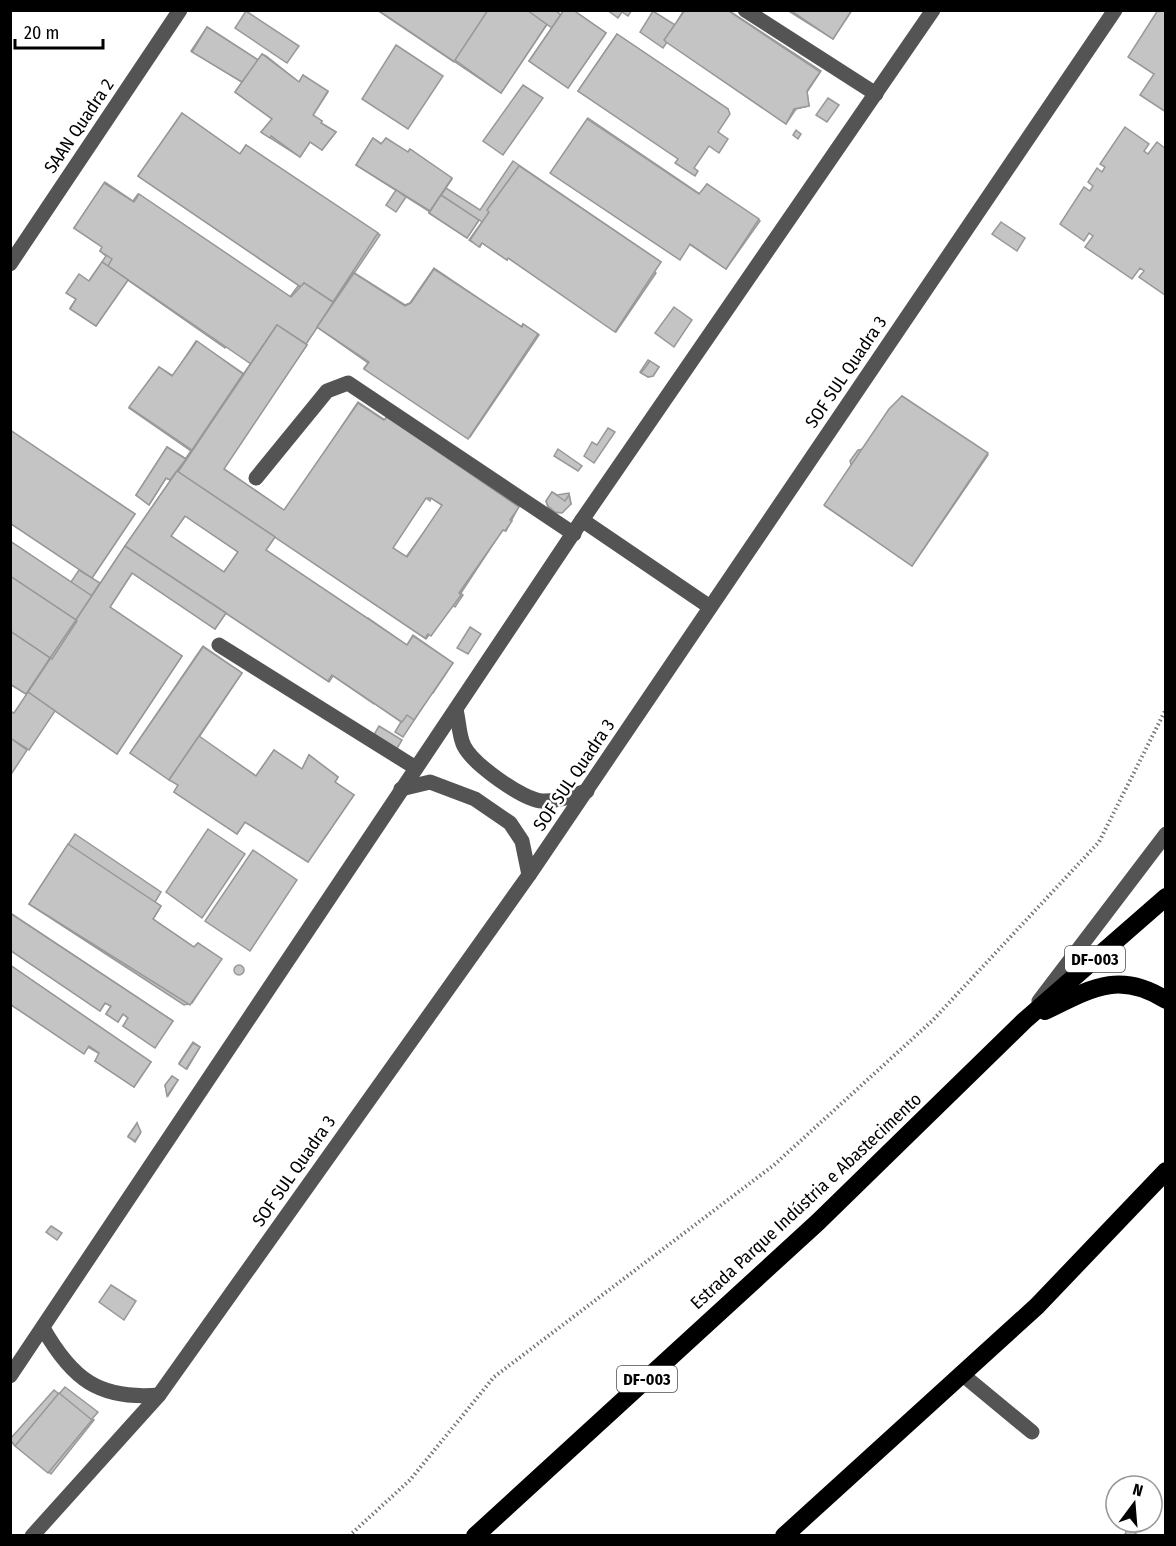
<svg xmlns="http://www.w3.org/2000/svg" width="1176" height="1546" font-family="'Fira Sans Condensed',sans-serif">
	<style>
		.building { fill: #c4c4c4; stroke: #989898; stroke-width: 1.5; fill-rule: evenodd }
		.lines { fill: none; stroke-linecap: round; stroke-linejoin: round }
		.path { stroke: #767676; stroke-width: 4; stroke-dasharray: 1.5 3; stroke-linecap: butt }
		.minor { stroke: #545454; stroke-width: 15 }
		.highway { stroke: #000; stroke-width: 18 }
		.labels { text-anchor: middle; stroke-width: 5; stroke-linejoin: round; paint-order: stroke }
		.shield { fill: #fff; stroke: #4c4c4c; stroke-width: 1.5 }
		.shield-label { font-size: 16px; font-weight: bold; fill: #000 }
		.street-label { font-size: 18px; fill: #000; stroke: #fff }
	</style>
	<rect width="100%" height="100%" fill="#fff"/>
	<!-- building -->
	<g class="building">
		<polygon points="377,10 488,10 454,62"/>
		<polygon points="378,10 529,10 548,23 501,93"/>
		<polygon points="488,10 527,10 547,24 501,93 455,60"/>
		<polygon points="527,10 555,10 561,15 552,28"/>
		<polygon points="564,10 573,10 606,33 568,88 529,61"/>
		<polygon points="564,10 573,10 606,33 568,88 529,61"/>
		<polygon points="607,10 632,10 628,16 622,12 618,18"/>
		<polygon points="684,10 728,10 821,71 807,92 809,106 796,109 786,124 667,42 663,48 640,32 653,11 675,25"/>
		<polygon points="685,10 727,10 820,72 807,91 809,106 794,109 786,124 666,42 664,40"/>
		<polygon points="787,10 852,10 833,39"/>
		<polygon points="790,10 852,10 833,39"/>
		<polygon points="1158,10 1166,10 1166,112 1140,95 1154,74 1128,57"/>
		<polygon points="246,11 299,46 287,63 235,28"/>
		<polygon points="207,27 258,60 262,54 266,56 299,82 303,75 328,92 313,115 322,121 321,123 336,132 322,150 310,142 300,157 261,132 272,119 235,92 242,82 191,51"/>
		<polygon points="207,27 258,60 242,82 192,52"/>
		<polygon points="617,34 728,109 689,165 578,91"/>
		<polygon points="617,34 728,109 730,114 718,132 728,139 719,153 709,146 694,168 698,171 695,176 675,163 678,159 578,91"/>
		<polygon points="396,45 443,76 408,129 362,99"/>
		<polygon points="262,54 299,82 303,75 328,91 313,115 322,121 321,123 336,132 322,150 310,142 300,157 271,136 270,138 261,132 272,119 235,92"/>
		<polygon points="523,85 543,98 503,155 483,141"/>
		<polygon points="828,98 839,105 827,122 816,115"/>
		<polygon points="182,113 240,154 246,145 380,235 334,303 304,283 301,287 138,176"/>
		<polygon points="182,113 240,154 246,145 378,233 333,302 304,283 301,287 138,176"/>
		<polygon points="588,118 700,194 707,184 760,221 726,269 689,244 679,259 551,173"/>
		<polygon points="587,119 699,194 707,184 759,219 726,269 690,244 680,260 550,173"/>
		<polygon points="1125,127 1149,144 1144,151 1148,154 1157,142 1166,149 1165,295 1139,277 1144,271 1140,268 1132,279 1085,247 1093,236 1089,233 1084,241 1060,224 1084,187 1090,191 1093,186 1088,182 1097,168 1102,172 1105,167 1100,164"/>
		<polygon points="796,130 801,134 798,139 793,135"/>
		<polygon points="373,138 382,144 386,138 407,153 410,149 452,179 430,212 356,165"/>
		<polygon points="373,138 381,144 386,138 408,152 410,149 452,178 430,211 356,165"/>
		<polygon points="513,161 661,262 654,271 656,273 616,332 508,257 507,260 482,243 480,247 469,240 482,222 479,220 467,238 429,213 446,188 480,210"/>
		<polygon points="519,166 661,262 615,332 508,258 507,260 482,243 479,247 470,240 489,212 487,210"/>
		<polygon points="105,182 133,201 138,194 290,297 298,286 301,287 304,283 333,302 306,344 277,325 256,356 231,339 225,348 102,262 106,256 100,251 102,247 74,228"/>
		<polygon points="104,183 134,202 139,194 291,297 304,283 334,303 306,344 277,325 251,364 108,266 112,259 100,251 102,247 74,228"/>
		<polygon points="396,190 406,197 396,212 386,205"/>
		<polygon points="441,195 479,220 467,238 429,213"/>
		<polygon points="1001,222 1025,238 1017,251 992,234"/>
		<polygon points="102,262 128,280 96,326 70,308"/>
		<polygon points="102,262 128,280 96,326 70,309 76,299 66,293 79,274 89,281"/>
		<polygon points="434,268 521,327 523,324 539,335 470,437 364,368 368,363 317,327 353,272 405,305 410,303"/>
		<polygon points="434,269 522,327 523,324 538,334 468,439 364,369 369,362 317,327 354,273 405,306 411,303"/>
		<polygon points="674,307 692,320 674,347 655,333"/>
		<path d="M277 325 307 345 223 468 285 511 358 402 385 420 387 416 519 506 506 531 503 529 461 593 463 595 455 607 452 605 426 639 177 471ZM426 498 430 501 431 498 443 506 406 557 392 548Z"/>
		<path d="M277 325 307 345 224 469 284 510 358 403 384 420 387 417 519 507 510 520 512 521 505 531 503 530 459 593 461 595 431 636 428 634 425 638 178 472ZM426 498H431L442 505 407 557 393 548Z"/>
		<polygon points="196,341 244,374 191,451 129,408 159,367 173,376"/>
		<polygon points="197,341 243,374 192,450 129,407 159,367 172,376"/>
		<polygon points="648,360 659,367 653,376 648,377 640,372"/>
		<polygon points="650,361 659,367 653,376 648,377 641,373"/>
		<polygon points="902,396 988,455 912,566 859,529 869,511 857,528 825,506 852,467 850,461 858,450 864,449"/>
		<polygon points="902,396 988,453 912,566 824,505 889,409"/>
		<polygon points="608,428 615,432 594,463 584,456 592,442 597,445"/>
		<polygon points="10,430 135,514 92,578 10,523"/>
		<polygon points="10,430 135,514 92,578 10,523"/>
		<polygon points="167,447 186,459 171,480 166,478 149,505 136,495"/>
		<polygon points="167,447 186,459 170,480 166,478 149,505 136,495"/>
		<polygon points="558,449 582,466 578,471 554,456"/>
		<path d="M177 471 275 537 266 550 367 618 362 625 368 618 407 645 413 635 453 663 433 693 428 691 432 693 403 737 395 732 401 722 375 704 376 701 374 704 333 676 329 682 125 546ZM185 516 238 552 224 572 171 536Z"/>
		<path d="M177 471 275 537 266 550 407 645 413 636 453 663 414 720 407 715 402 722 332 675 328 681 125 546ZM185 516 238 552 224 572 171 536Z"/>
		<polygon points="552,492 557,495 569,493 571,504 567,505 563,512 556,513 548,507 546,501"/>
		<polygon points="552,492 565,501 569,495 571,504 562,513 555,512 548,506 546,501"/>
		<polygon points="10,541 71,582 79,570 100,583 76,620 10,576"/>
		<polygon points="10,541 92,596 76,620 10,576"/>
		<polygon points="125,546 226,613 215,629 132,573 110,607 182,656 117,754 28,692"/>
		<polygon points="125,546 226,613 215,629 132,573 110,607 182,656 117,754 28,692"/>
		<polygon points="10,576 77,621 52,659 10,631"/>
		<polygon points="10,576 76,620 50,658 10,631"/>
		<polygon points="470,627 481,634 468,654 457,648"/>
		<polygon points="10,631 50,658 26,694 10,684"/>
		<polygon points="10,631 50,658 26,694 10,684"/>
		<polygon points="203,646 242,673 199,737 256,776 274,750 302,769 309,755 338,777 335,782 354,795 308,862 245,822 237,834 174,792 178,785 130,753"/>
		<polygon points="203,647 242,673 169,780 130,753"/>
		<polygon points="28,692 55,711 29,750 10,738 10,711 14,713"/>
		<polygon points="379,726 402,740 395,752 372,738"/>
		<polygon points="199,736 256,776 274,750 302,769 309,755 338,777 335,782 354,795 308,862 245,822 237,834 174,792 178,785 169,780"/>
		<polygon points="10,738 27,750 10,776"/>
		<polygon points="208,829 245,854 202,918 166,892"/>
		<polygon points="75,834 161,892 155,902 161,906 153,919 194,947 198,943 221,959 192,1003 184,1005 29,904"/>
		<polygon points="68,844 161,906 153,919 194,947 198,943 222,959 190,1005 29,904"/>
		<polygon points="253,850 297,880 250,951 205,921"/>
		<polygon points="10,913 173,1021 154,1047 123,1026 128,1018 123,1014 118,1022 106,1014 111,1006 105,1003 100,1011 10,950"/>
		<polygon points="10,913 173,1021 155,1048 123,1026 128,1018 123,1014 118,1022 106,1014 111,1006 105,1003 100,1011 10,950"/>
		<polygon points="10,965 151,1062 134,1087 95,1061 100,1054 88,1047 83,1053 10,1004"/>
		<polygon points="10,965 151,1062 134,1087 95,1061 99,1053 89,1046 84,1054 10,1004"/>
		<circle cx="239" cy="970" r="5"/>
		<polygon points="193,1042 200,1047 187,1069 179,1063"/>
		<polygon points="193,1043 200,1047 186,1069 179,1064"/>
		<polygon points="172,1076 178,1080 168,1096 165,1086"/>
		<polygon points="172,1076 178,1080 167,1096 165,1085"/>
		<polygon points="137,1123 140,1134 135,1142 128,1136"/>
		<polygon points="137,1123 141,1132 135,1141 128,1137"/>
		<polygon points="51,1226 62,1233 57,1240 46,1232"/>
		<polygon points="111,1285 136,1301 124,1320 99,1302"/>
		<polygon points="65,1387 98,1412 92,1419 94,1420 51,1474 14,1445 10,1439 54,1390 59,1394"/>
		<polygon points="59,1393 92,1420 48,1473 15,1446"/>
		<polygon points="1128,1528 1139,1536 1124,1536"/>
	</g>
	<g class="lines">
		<!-- path -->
		<polyline class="path" points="349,1536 410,1480 494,1377 774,1165 932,1021 1099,842 1166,709"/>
		<!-- minor -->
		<g class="minor">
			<polyline points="745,10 876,94"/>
			<polyline points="10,264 180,10"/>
			<polyline points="256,478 327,391 348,383 574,534"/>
			<polyline points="582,520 710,607"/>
			<polyline points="219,645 416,768"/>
			<path d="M456 710C459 721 459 737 464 746 473 764 523 800 542 801 558 802 573 795 587 791"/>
			<polyline points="401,789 430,782 475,799 510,823 522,841 529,875"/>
			<polyline points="1039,1001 1166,834"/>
			<path d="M43 1328C72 1379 99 1400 159 1395"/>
			<polyline points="963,1375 1032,1432"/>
			<polyline points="10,1376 582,520 933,10"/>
			<polyline points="32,1536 159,1395 529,875 1115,10"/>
		</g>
		<!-- highway -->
		<g class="highway">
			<path d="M1045 1011C1090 989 1119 970 1166 1000"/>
			<polyline points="475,1536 818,1222 1024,1021 1166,897"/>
			<polyline points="784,1536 1037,1306 1166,1171"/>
		</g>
	</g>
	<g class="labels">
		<!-- shield labels -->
		<g class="shield">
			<rect x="1065" y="946" width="60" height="26" rx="4.5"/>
			<rect x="617" y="1366" width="60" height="26" rx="4.5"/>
		</g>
		<g class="shield-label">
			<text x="1095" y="965">DF-003</text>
			<text x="647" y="1385">DF-003</text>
		</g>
		<!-- street labels -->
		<g class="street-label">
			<text transform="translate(79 126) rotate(-56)" y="6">SAAN Quadra 2</text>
			<text transform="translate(846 372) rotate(-56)" y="6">SOF SUL Quadra 3</text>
			<text transform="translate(574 775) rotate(-56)" y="6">SOF SUL Quadra 3</text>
			<text transform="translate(294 1171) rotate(-55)" y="6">SOF SUL Quadra 3</text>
			<text transform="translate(806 1201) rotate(-43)" y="6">Estrada Parque Indústria e Abastecimento</text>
		</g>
	</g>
	<!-- border -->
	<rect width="1176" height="1546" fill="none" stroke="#000000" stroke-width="24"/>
	<!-- north arrow -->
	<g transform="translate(1134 1504) rotate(16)"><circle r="28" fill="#ffffff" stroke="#999999" stroke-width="1.5"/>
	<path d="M0-4.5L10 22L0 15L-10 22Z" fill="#000000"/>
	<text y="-9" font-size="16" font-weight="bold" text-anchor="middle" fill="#000000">N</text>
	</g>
	<!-- scale -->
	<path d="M15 39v9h88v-9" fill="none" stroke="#000000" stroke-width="3"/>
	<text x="24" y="39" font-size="18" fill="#000000" stroke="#ffffff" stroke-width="4.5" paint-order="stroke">20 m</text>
</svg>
